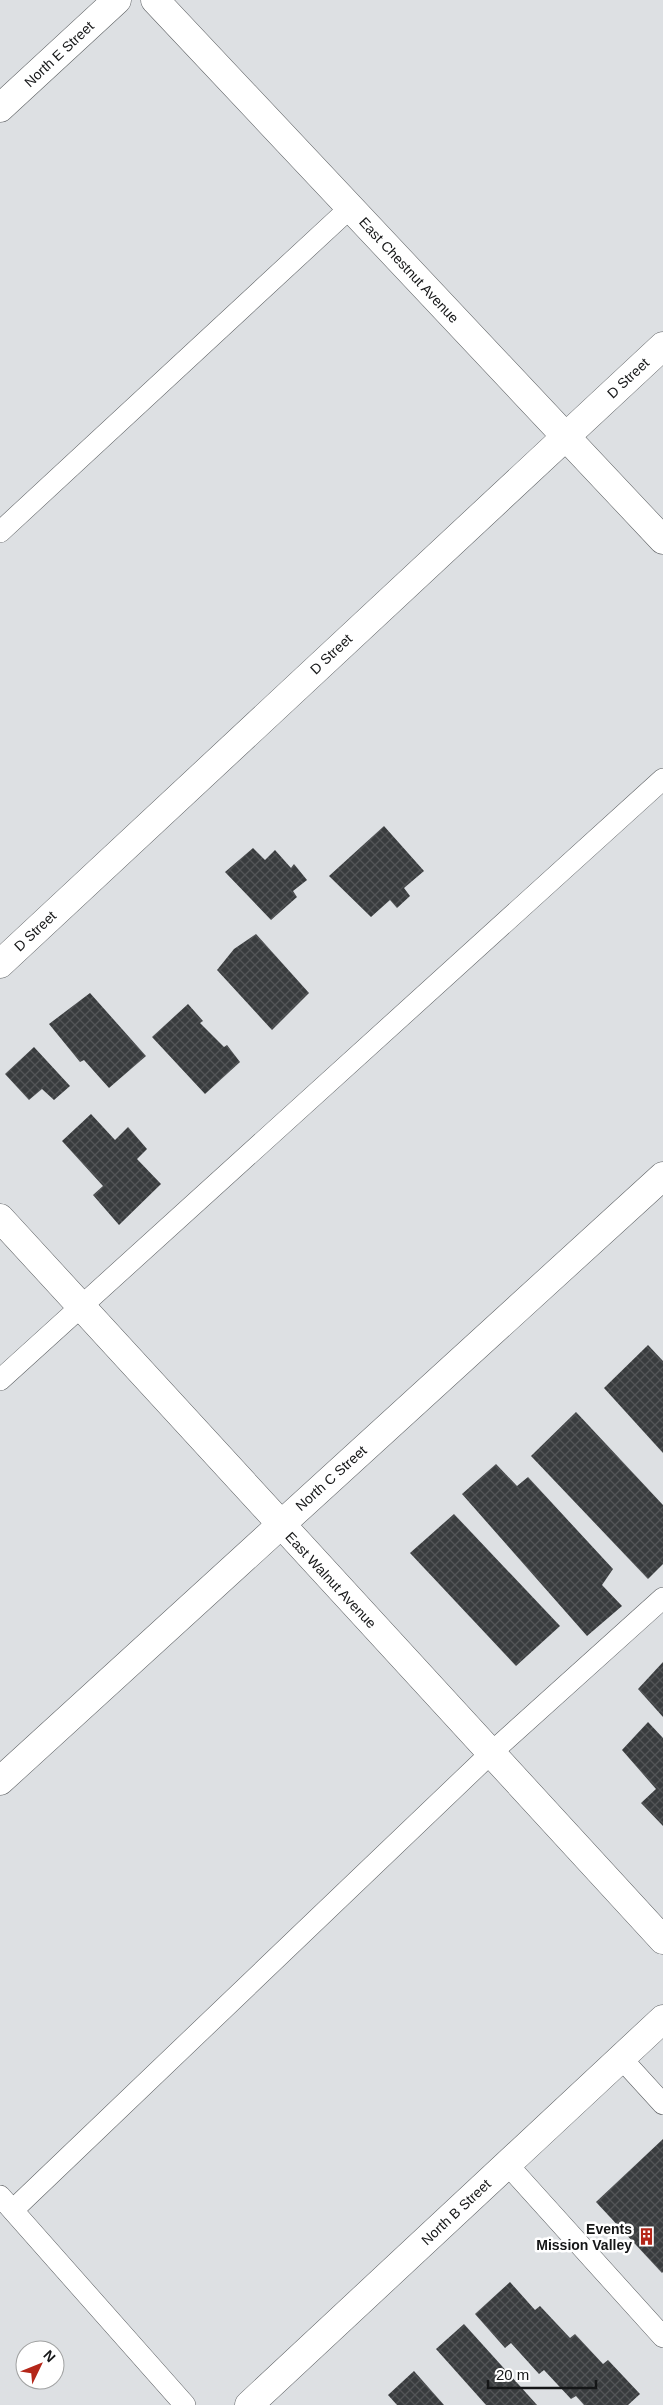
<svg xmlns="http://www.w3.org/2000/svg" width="663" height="2405" font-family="Arial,sans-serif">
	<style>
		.building { fill: url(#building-cross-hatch) }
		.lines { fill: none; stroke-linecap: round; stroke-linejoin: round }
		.lane-casing { stroke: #5c5f62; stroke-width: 22 }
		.street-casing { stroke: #5c5f62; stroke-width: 29 }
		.lane { stroke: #fff; stroke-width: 21 }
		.street { stroke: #fff; stroke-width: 28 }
		.labels { text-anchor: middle; stroke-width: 5; stroke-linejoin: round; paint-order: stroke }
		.street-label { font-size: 14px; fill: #151617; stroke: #fff }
		.poi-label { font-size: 14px; font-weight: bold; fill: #151617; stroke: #fff; text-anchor: end }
	</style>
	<defs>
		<pattern id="building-cross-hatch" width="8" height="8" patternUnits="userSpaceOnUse" patternTransform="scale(1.25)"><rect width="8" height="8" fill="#393c3e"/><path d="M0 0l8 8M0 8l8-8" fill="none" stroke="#535557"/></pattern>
	</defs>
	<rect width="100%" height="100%" fill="#dde0e3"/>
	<!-- building -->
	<g class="building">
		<polygon points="384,826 424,871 404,888 410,896 397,908 390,900 371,917 329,876"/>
		<polygon points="253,848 265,860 275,850 291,868 294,864 307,880 293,891 297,897 271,920 225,872"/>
		<polygon points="256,934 309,993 272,1030 217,970 234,949"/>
		<polygon points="90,993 146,1056 109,1088 84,1060 80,1062 49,1024"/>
		<polygon points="188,1004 203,1021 200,1023 224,1047 227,1045 240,1062 205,1094 152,1037"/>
		<polygon points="34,1047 70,1086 54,1100 42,1089 29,1100 5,1074"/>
		<polygon points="91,1114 115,1140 128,1127 147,1149 137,1159 161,1184 119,1225 93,1195 103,1186 62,1141"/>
		<polygon points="648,1345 663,1361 663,1453 604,1388"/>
		<polygon points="576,1412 663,1505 663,1564 648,1579 531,1456"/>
		<polygon points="496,1464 517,1486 528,1477 613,1569 602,1585 622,1606 587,1636 462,1494"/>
		<polygon points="454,1514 560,1626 516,1666 410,1553"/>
		<polygon points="663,1662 663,1717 638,1689"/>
		<polygon points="648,1722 663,1738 663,1826 641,1803 656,1789 622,1750"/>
		<polygon points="663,2139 663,2272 662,2273 596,2202"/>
		<polygon points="510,2282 535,2310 540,2306 570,2338 575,2334 603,2364 608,2360 640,2394 628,2405 584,2405 576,2396 571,2399 544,2370 539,2374 511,2343 505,2348 475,2314"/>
		<polygon points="464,2324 537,2405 486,2405 436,2349"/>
		<polygon points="414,2371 444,2405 397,2405 388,2395"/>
	</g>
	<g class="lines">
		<defs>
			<g id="lane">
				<polyline points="0,532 351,207"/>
				<polyline points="0,1380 663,779"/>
				<polyline points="621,2058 663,2104"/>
				<polyline points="507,2164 663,2337"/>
				<polyline points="0,2196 185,2405"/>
				<polyline points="13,2210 491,1753 663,1598"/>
			</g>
			<g id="street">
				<polyline points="155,0 663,540"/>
				<polyline points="0,108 117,0"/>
				<polyline points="0,964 663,346"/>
				<polyline points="0,1218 663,1940"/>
				<polyline points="0,1781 663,1176"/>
				<polyline points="249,2405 663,2019"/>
			</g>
		</defs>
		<!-- lane casing -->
		<use href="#lane" class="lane-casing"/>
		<!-- street casing -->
		<use href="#street" class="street-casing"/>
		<!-- lane -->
		<use href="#lane" class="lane"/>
		<!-- street -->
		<use href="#street" class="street"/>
	</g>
	<!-- icons -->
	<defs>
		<symbol id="building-bare" viewBox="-9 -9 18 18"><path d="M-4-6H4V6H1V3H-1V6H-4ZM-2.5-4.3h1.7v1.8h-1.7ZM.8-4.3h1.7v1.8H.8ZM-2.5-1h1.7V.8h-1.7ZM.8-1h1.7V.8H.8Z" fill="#b42619" stroke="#fff" stroke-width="2.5" paint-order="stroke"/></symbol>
	</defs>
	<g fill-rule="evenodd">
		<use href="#building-bare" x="634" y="2224" width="25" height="25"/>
	</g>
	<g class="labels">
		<!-- street labels -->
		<g class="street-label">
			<text transform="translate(59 54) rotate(-43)" y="5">North E Street</text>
			<text transform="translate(409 270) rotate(47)" y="5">East Chestnut Avenue</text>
			<text transform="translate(628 378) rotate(-43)" y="5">D Street</text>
			<text transform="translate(331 654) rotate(-43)" y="5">D Street</text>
			<text transform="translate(35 931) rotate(-43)" y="5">D Street</text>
			<text transform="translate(331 1478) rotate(-42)" y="5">North C Street</text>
			<text transform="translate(331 1580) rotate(47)" y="5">East Walnut Avenue</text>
			<text transform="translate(456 2212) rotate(-43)" y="5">North B Street</text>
		</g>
		<!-- poi labels -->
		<g class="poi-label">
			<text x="632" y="2234">Events<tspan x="632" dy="16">Mission Valley</tspan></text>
		</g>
	</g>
	<!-- north arrow -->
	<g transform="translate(40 2365) rotate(47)"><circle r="24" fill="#ffffff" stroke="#a1a2a2"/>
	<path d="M0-4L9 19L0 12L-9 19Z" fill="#b42619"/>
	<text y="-8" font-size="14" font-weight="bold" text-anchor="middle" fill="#151617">N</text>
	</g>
	<!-- scale -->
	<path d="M488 2380v8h108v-8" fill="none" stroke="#151617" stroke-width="2.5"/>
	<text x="496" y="2380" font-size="15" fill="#151617" stroke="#ffffff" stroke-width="4" paint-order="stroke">20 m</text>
</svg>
